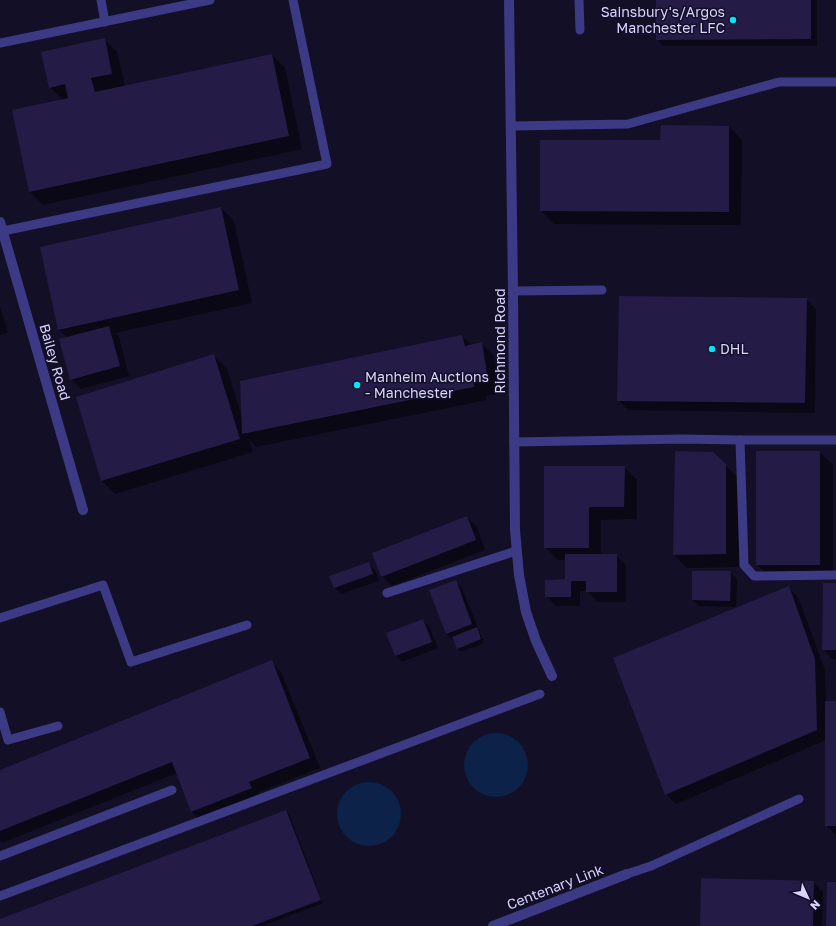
<svg xmlns="http://www.w3.org/2000/svg" width="836" height="926" font-family="'Golos Text',sans-serif">
	<style>
		.water { fill: #0c2248 }
		.shadow { fill: #0007 }
		.building { fill: #241b47 }
		.lines { fill: none; stroke-linecap: round; stroke-linejoin: round }
		.service { stroke: #3d3a85; stroke-width: 9 }
		.minor { stroke: #3d3a85; stroke-width: 10 }
		.poi-dot { fill: #00e5ff; stroke: #130f26; stroke-width: 1.5 }
		.labels { text-anchor: middle; stroke-width: 3; stroke-linejoin: round; paint-order: stroke }
		.poi-label { font-size: 14px; fill: #d9d4ff; stroke: #130f26; text-anchor: start }
		.street-label { font-size: 14px; fill: #d9d4ff; stroke: #130f26 }
	</style>
	<rect width="100%" height="100%" fill="#130f26"/>
	<!-- water -->
	<g class="water">
		<circle cx="496" cy="765" r="32"/>
		<circle cx="369" cy="814" r="32"/>
	</g>
	<!-- shadow -->
	<g class="shadow">
		<polygon points="657,0 817,0 817,46 663,46 657,40"/>
		<polygon points="104,39 117,52 125,87 272,55 285,68 302,149 43,205 30,192 63,100 50,87"/>
		<polygon points="729,126 742,140 741,225 554,224 541,211 661,141"/>
		<polygon points="221,208 234,221 252,303 115,333 119,337 129,376 81,389 71,379 68,338 59,329"/>
		<polygon points="806,299 816,309 815,413 628,410 618,400"/>
		<polygon points="0,307 8,332 0,335"/>
		<polygon points="462,336 472,345 481,343 494,356 501,393 486,396 487,400 256,447 249,439 253,452 115,494 102,481 214,356 227,369 242,417"/>
		<polygon points="820,452 833,465 833,578 770,578 757,565"/>
		<polygon points="725,465 739,478 739,567 687,568 674,555"/>
		<polygon points="624,467 637,480 637,519 601,520 601,555 616,555 626,565 626,602 597,602 587,591 580,591 580,606 556,606 546,596 566,580 566,560 558,560 545,547"/>
		<polygon points="467,517 477,527 485,550 392,586 382,576"/>
		<polygon points="369,563 375,570 379,581 341,594 335,588 331,577"/>
		<polygon points="730,572 737,579 736,607 699,606 693,600"/>
		<polygon points="455,581 462,588 484,643 461,652 458,649 454,640 453,640 446,634"/>
		<polygon points="836,584 836,659 832,659 823,649"/>
		<polygon points="788,587 798,597 825,670 826,702 836,702 836,835 826,825 826,740 676,804 666,794"/>
		<polygon points="423,620 429,626 438,648 402,662 396,656 387,634"/>
		<polygon points="271,662 281,672 320,768 259,792 261,798 202,822 192,812 177,773 2,843 0,841 0,771"/>
		<polygon points="286,811 289,814 323,903 262,926 0,926 0,920"/>
		<polygon points="813,882 823,892 822,926 701,926"/>
	</g>
	<!-- building -->
	<g class="building">
		<polygon points="656,0 811,0 811,39 656,40"/>
		<polygon points="105,38 112,74 91,78 95,92 272,54 289,136 29,192 12,110 68,98 65,84 49,88 41,52"/>
		<polygon points="661,125 729,126 729,212 540,211 540,140 660,140"/>
		<polygon points="221,207 239,290 58,330 40,247"/>
		<polygon points="619,296 807,298 805,403 617,401"/>
		<polygon points="109,326 120,366 70,380 59,339"/>
		<polygon points="462,335 465,346 482,342 488,380 474,383 474,387 242,434 240,381"/>
		<polygon points="214,354 240,439 101,481 76,397"/>
		<polygon points="675,451 713,452 726,464 726,554 673,555"/>
		<rect x="756" y="451" width="64" height="114"/>
		<polygon points="544,466 625,466 624,507 589,507 589,548 544,548"/>
		<polygon points="467,516 476,540 381,577 372,553"/>
		<polygon points="565,554 617,554 617,592 586,592 586,581 571,581 571,597 545,597 545,580 565,579"/>
		<polygon points="369,562 373,574 334,588 329,576"/>
		<polygon points="692,571 731,571 730,601 692,600"/>
		<polygon points="456,580 472,624 446,634 429,590"/>
		<polygon points="823,583 836,583 836,650 822,650"/>
		<polygon points="789,586 815,659 817,730 665,795 613,658"/>
		<polygon points="423,619 432,642 395,656 386,633"/>
		<polygon points="477,627 481,639 457,649 452,637"/>
		<polygon points="272,660 310,758 249,782 252,788 191,812 172,762 0,831 0,770"/>
		<rect x="825" y="701" width="11" height="125"/>
		<polygon points="286,810 321,900 252,926 0,926 0,919"/>
		<polygon points="701,878 814,881 813,926 700,926"/>
		<polygon points="827,882 836,882 836,926 826,926"/>
	</g>
	<g class="lines">
		<!-- service -->
		<g class="service">
			<polyline points="101,0 105,22"/>
			<polyline points="579,0 580,30"/>
			<polyline points="0,43 210,0"/>
			<polyline points="511,126 628,124 779,82 836,82"/>
			<polyline points="3,231 327,164 293,0"/>
			<polyline points="513,291 602,290"/>
			<polyline points="836,440 740,440 744,565 754,576 836,575"/>
			<polyline points="514,442 683,439 740,440"/>
			<polyline points="387,593 516,551"/>
			<polyline points="0,618 103,585 131,662 247,625"/>
			<polyline points="0,712 8,740 58,726"/>
			<polyline points="0,856 172,790"/>
			<polyline points="627,874 651,866 799,799"/>
			<polyline points="0,896 540,694"/>
		</g>
		<!-- minor -->
		<g class="minor">
			<polyline points="509,0 513,291 515,530 519,575 526,612 536,641 552,676"/>
			<polyline points="0,222 83,510"/>
			<polyline points="493,926 627,874"/>
		</g>
	</g>
	<!-- markers -->
	<g class="poi-dot">
		<circle cx="733" cy="20" r="4"/>
		<circle cx="712" cy="349" r="4"/>
		<circle cx="357" cy="385" r="4"/>
	</g>
	<g class="labels">
		<!-- poi labels -->
		<g class="poi-label">
			<text x="725" y="17" text-anchor="end">Sainsbury's/Argos<tspan x="725" dy="16">Manchester LFC</tspan></text>
			<text x="720" y="354">DHL</text>
			<text x="365" y="382">Manheim Auctions<tspan x="365" dy="16">- Manchester</tspan></text>
		</g>
		<!-- street labels -->
		<g class="street-label">
			<text transform="translate(500 341) rotate(-90)" y="5">Richmond Road</text>
			<text transform="translate(55 362) rotate(74)" y="5">Bailey Road</text>
			<text transform="translate(555 887) rotate(-21)" y="5">Centenary Link</text>
		</g>
	</g>
	<!-- north arrow -->
	<g transform="translate(808 898) rotate(134)" stroke="#130f26" stroke-width="3" paint-order="stroke">
	<path d="M0-3L7 15L0 10L-7 15Z" fill="#d9d4ff"/>
	<text y="-6" font-size="11" font-weight="bold" text-anchor="middle" fill="#d9d4ff">N</text>
	</g>
</svg>
